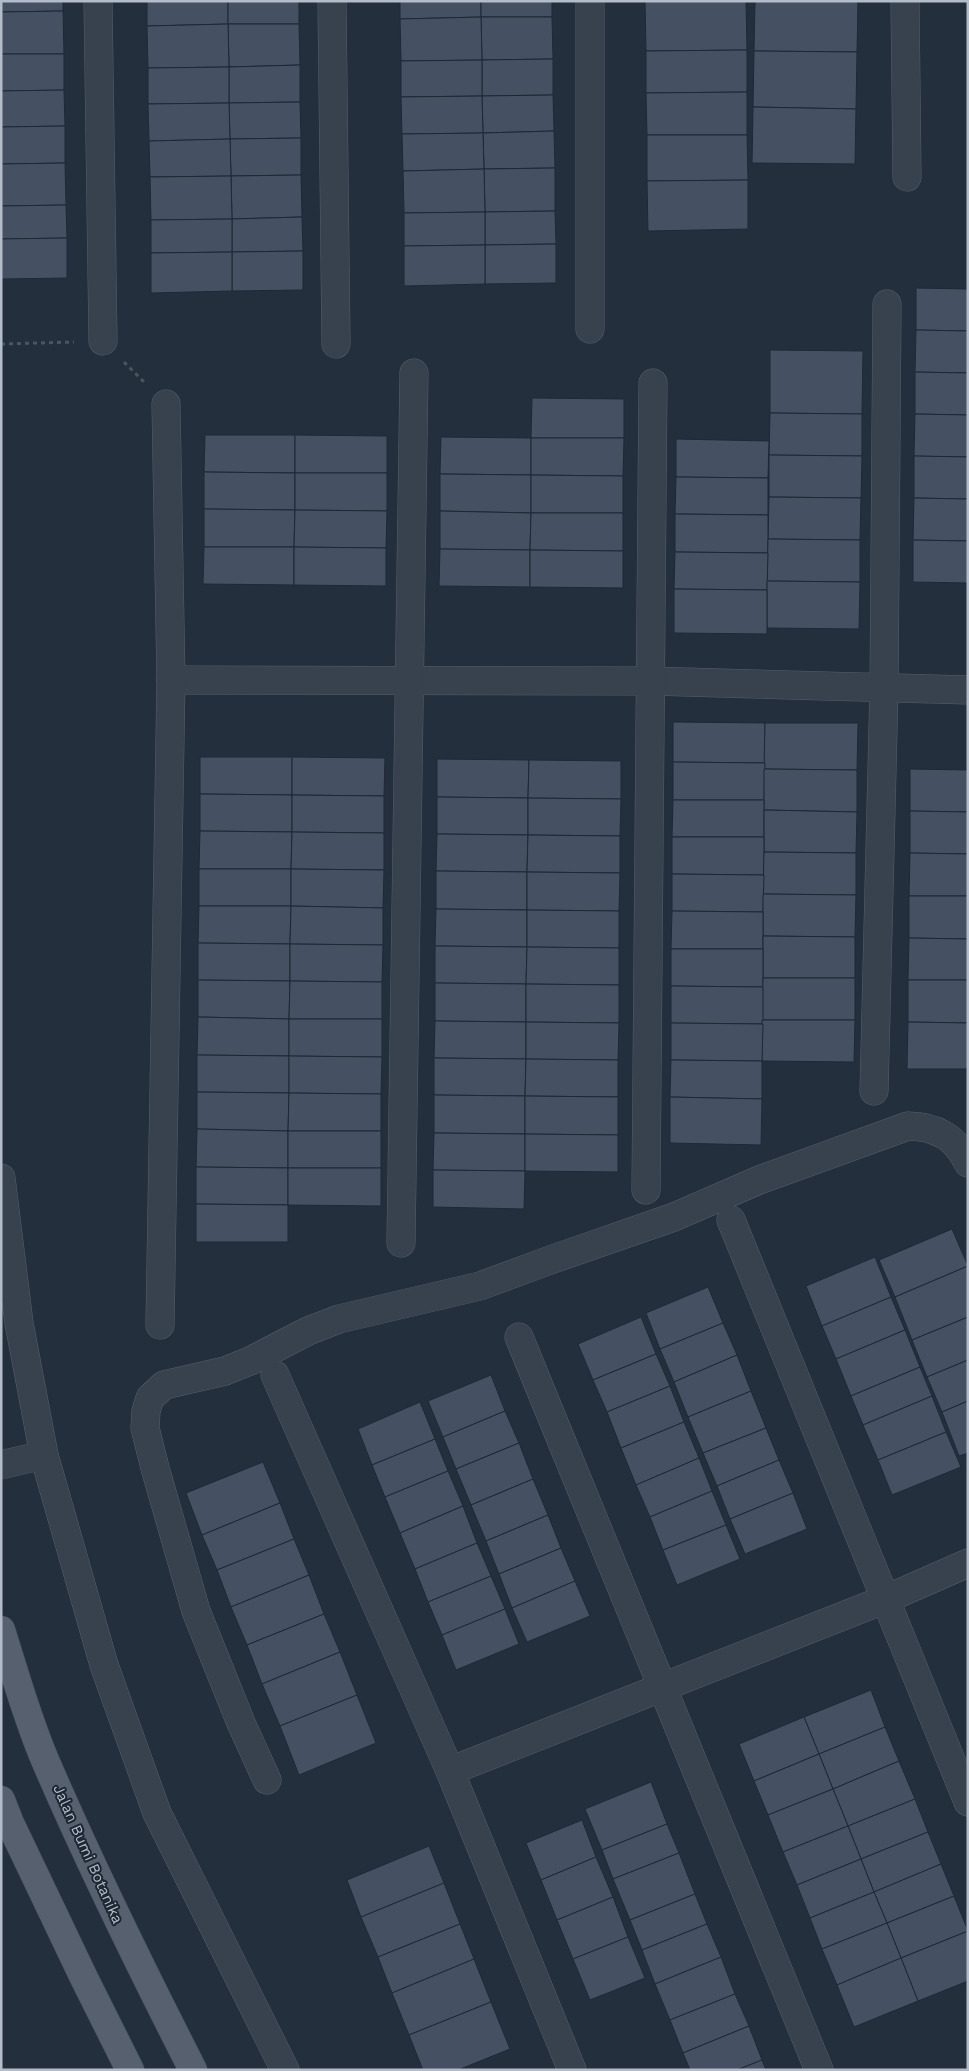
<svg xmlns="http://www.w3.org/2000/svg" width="969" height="2071" font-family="'Work Sans',sans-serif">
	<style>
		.building { fill: #455162; stroke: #1f2835 }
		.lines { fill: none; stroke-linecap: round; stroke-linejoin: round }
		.minor-casing { stroke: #565f6c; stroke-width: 29 }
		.major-casing { stroke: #414a57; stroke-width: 29 }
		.path { stroke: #44595c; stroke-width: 3; stroke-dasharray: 4 4; stroke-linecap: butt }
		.minor { stroke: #38414e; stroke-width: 28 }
		.major { stroke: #56606e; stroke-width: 28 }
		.labels { text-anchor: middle; stroke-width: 4; stroke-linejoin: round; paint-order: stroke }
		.street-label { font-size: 15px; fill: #b4bcc9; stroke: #1d2633 }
	</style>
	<rect width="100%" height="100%" fill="#242f3e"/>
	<!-- building -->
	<g class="building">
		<polygon points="1,1 63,1 63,11 1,12"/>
		<polygon points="147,1 228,1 228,24 147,26"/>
		<rect x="228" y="1" width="71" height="23"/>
		<polygon points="400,1 481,1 481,17 400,19"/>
		<rect x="481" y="1" width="71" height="16"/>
		<polygon points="645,1 746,1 747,50 646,51"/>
		<polygon points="755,1 858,1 857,52 754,51"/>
		<polygon points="63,11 64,54 1,54 1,12"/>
		<polygon points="481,17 552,17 553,59 482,60"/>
		<polygon points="481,17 482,60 401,61 400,19"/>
		<polygon points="228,24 299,24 300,65 229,67"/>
		<polygon points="228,24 229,67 148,68 147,26"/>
		<polygon points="747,50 747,92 646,93 646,51"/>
		<polygon points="754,51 857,52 856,109 753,107"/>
		<polygon points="1,54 64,54 64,90 1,91"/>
		<polygon points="553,59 553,95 482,96 482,60"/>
		<polygon points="482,60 482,96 401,97 401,61"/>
		<polygon points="300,65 300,102 229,103 229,67"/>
		<polygon points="229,67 229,103 148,104 148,68"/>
		<polygon points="64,90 65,126 1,127 1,91"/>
		<polygon points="747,92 747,135 647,135 646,93"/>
		<polygon points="553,95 554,131 483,133 482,96"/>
		<polygon points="482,96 483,133 402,134 401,97"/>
		<polygon points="300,102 301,138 230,139 229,103"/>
		<polygon points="229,103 230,139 149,141 148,104"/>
		<polygon points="753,107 856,109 855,164 752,163"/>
		<polygon points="65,126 65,163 1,164 1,127"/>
		<polygon points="554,131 555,168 484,169 483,133"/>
		<polygon points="483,133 484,169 403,171 402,134"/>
		<polygon points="647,135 747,135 748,180 647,181"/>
		<polygon points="301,138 301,175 231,176 230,139"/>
		<polygon points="230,139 231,176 150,177 149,141"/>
		<polygon points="65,163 66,205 1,206 1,164"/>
		<polygon points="555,168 555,211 485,212 484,169"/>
		<polygon points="484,169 485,212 404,213 403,171"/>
		<polygon points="301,175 302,217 232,219 231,176"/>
		<polygon points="231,176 232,219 151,220 150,177"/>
		<polygon points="748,180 748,229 648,231 647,181"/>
		<polygon points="66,205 67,238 1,239 1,206"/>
		<polygon points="555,211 556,244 485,245 485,212"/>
		<polygon points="485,212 485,245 404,246 404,213"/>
		<polygon points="302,217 303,251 232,252 232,219"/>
		<polygon points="232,219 232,252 151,253 151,220"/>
		<polygon points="67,238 67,278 1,279 1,239"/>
		<polygon points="556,244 556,283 485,284 485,245"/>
		<polygon points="485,245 485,284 404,286 404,246"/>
		<polygon points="303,251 303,290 232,291 232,252"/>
		<polygon points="232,252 232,291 151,293 151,253"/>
		<polygon points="916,288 968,289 968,331 916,330"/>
		<polygon points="916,330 968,331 968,373 915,372"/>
		<polygon points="770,350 863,351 862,414 770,413"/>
		<polygon points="915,372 968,373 968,415 915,414"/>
		<polygon points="532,398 624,399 624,438 531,438"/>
		<polygon points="770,413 862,414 862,456 769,455"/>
		<polygon points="915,414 968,415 968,457 914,456"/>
		<polygon points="205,435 295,435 295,473 204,472"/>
		<polygon points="295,435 387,436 387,473 295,473"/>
		<polygon points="441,437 531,438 531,475 440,474"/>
		<polygon points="531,438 624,438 623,476 531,475"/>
		<polygon points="676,439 769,441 768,478 676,477"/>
		<polygon points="769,455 862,456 861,498 769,497"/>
		<polygon points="914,456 968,457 968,499 914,498"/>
		<polygon points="204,472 295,473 295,510 204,509"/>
		<polygon points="295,473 387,473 387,511 295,510"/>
		<polygon points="440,474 531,475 531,513 440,511"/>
		<polygon points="531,475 623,476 623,513 531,513"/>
		<polygon points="676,477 768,478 768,515 675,514"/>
		<polygon points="769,497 861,498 860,540 768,539"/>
		<polygon points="914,498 968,499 968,541 913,540"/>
		<polygon points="204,509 295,510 294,547 204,547"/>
		<polygon points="295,510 387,511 386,548 294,547"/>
		<polygon points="440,511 531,513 530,550 440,549"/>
		<polygon points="531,513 623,513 623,551 530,550"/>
		<polygon points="675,514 768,515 768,553 675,552"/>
		<polygon points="768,539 860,540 860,582 767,581"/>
		<polygon points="913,540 968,541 968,583 913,582"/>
		<polygon points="204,547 294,547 294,585 203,584"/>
		<polygon points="294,547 386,548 386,586 294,585"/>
		<polygon points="440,549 530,550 530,587 439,586"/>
		<polygon points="530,550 623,551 623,588 530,587"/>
		<polygon points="675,552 768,553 767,590 674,589"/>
		<polygon points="767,581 860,582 859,629 767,628"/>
		<polygon points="674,589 767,590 767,634 674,633"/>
		<polygon points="673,722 765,723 765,763 673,762"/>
		<polygon points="765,723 858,723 857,770 764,769"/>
		<polygon points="200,757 292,757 292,795 200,794"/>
		<polygon points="292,757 385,758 384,796 292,795"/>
		<polygon points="437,759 529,760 528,798 437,797"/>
		<polygon points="529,760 621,761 621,799 528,798"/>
		<polygon points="673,762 765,763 764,800 673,800"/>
		<polygon points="764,769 857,770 857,812 764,810"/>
		<polygon points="910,769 968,770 968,812 910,811"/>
		<polygon points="200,794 292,795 292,832 200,831"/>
		<polygon points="292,795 384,796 384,833 292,832"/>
		<polygon points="437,797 528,798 528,835 437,834"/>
		<polygon points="528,798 621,799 620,836 528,835"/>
		<polygon points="673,800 764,800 764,837 672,837"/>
		<polygon points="764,810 857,812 856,853 764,852"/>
		<polygon points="910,811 968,812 968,854 910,853"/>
		<polygon points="200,831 292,832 291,869 199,869"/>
		<polygon points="292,832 384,833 384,870 291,869"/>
		<polygon points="437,834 528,835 527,872 436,871"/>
		<polygon points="528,835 620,836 620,873 527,872"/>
		<polygon points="672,837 764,837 764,875 672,874"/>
		<polygon points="764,852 856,853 856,895 763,894"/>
		<polygon points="910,853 968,854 968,896 909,896"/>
		<rect x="199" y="869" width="92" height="37"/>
		<polygon points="291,869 384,870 383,908 291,906"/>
		<polygon points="436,871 527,872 527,910 436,909"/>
		<polygon points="527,872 620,873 619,911 527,910"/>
		<polygon points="672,874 764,875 763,912 672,911"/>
		<polygon points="763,894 856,895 855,937 763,936"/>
		<polygon points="909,896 968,896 968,939 909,938"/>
		<polygon points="199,906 291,906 290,944 198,943"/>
		<polygon points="291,906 383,908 383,945 290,944"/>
		<polygon points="436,909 527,910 527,947 435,946"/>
		<polygon points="527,910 619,911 619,948 527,947"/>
		<polygon points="672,911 763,912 763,949 671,949"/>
		<polygon points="763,936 855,937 855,978 763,978"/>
		<polygon points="909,938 968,939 968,980 908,980"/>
		<polygon points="198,943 290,944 290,981 198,980"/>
		<polygon points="290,944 383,945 382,982 290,981"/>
		<polygon points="435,946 527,947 526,984 435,983"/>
		<polygon points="527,947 619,948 619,985 526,984"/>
		<polygon points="671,949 763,949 763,987 671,986"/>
		<polygon points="763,978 855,978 855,1020 762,1020"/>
		<polygon points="198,980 290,981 289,1019 198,1017"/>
		<polygon points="908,980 968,980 968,1023 908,1022"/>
		<polygon points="290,981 382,982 382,1019 289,1019"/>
		<polygon points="435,983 526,984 526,1022 435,1021"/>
		<polygon points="526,984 619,985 619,1023 526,1022"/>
		<polygon points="671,986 763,987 763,1024 671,1023"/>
		<polygon points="198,1017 289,1019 289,1056 197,1055"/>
		<polygon points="289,1019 382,1019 382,1057 289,1056"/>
		<polygon points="762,1020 855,1020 854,1062 762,1061"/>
		<polygon points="435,1021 526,1022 526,1059 434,1058"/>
		<polygon points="526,1022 619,1023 618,1060 526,1059"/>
		<polygon points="908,1022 968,1023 968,1069 907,1069"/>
		<polygon points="671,1023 763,1024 762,1061 671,1060"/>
		<polygon points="197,1055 289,1056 289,1093 197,1092"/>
		<polygon points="289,1056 382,1057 381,1094 289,1093"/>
		<polygon points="434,1058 526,1059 525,1096 434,1095"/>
		<polygon points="526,1059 618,1060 618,1097 525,1096"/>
		<polygon points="671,1060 762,1061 762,1099 670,1097"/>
		<polygon points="197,1092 289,1093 288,1131 197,1129"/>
		<polygon points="289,1093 381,1094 381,1131 288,1131"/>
		<polygon points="434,1095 525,1096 525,1134 434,1133"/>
		<polygon points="525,1096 618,1097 618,1135 525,1134"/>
		<polygon points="670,1097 762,1099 761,1145 670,1143"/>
		<polygon points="197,1129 288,1131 288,1168 196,1167"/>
		<rect x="288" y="1131" width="93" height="37"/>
		<polygon points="434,1133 525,1134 525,1171 433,1170"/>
		<polygon points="525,1134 618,1135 618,1172 525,1171"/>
		<polygon points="196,1167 288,1168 288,1205 196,1204"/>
		<polygon points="288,1168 381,1168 381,1206 288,1205"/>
		<polygon points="433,1170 525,1171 524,1209 433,1207"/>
		<polygon points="196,1204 288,1205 288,1242 196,1242"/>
		<polygon points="952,1229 968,1266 895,1297 879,1260"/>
		<polygon points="875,1257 891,1297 822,1326 806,1286"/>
		<polygon points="968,1266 968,1317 912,1340 895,1297"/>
		<polygon points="708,1287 723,1323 660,1349 646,1313"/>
		<polygon points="891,1297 905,1330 836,1359 822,1326"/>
		<polygon points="641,1317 656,1354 593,1380 578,1344"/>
		<polygon points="968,1317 968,1360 927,1377 912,1340"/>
		<polygon points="723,1323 737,1355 674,1382 660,1349"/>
		<polygon points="905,1330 920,1367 851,1396 836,1359"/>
		<polygon points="656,1354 670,1386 607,1412 593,1380"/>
		<polygon points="737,1355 751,1391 688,1417 674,1382"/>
		<polygon points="968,1360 968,1401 942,1412 927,1377"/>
		<polygon points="920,1367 932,1396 863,1425 851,1396"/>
		<polygon points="491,1375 505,1411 443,1437 428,1401"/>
		<polygon points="670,1386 684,1422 621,1448 607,1412"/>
		<polygon points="751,1391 766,1428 703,1453 688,1417"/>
		<polygon points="932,1396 946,1432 878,1460 863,1425"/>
		<polygon points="968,1401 968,1453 959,1456 942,1412"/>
		<polygon points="420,1402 435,1439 372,1465 358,1429"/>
		<polygon points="505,1411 519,1443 456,1469 443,1437"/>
		<polygon points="684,1422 699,1458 636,1485 621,1448"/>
		<polygon points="766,1428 779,1460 717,1486 703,1453"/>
		<polygon points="946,1432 961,1467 892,1495 878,1460"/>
		<polygon points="435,1439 448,1471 385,1497 372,1465"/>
		<polygon points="519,1443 533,1479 471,1505 456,1469"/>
		<polygon points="699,1458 712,1491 650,1517 636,1485"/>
		<polygon points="779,1460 793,1493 730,1519 717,1486"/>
		<polygon points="263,1462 280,1503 202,1535 186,1493"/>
		<polygon points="448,1471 463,1506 400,1533 385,1497"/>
		<polygon points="533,1479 548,1515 486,1541 471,1505"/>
		<polygon points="712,1491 726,1525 663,1550 650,1517"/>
		<polygon points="793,1493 807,1529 745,1554 730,1519"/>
		<polygon points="280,1503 294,1539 217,1570 202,1535"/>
		<polygon points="463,1506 477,1543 415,1569 400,1533"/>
		<polygon points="548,1515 561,1548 499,1574 486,1541"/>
		<polygon points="726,1525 740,1559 677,1585 663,1550"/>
		<polygon points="294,1539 309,1575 231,1607 217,1570"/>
		<polygon points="477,1543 491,1576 428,1602 415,1569"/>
		<polygon points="561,1548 575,1581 512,1608 499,1574"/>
		<polygon points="309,1575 324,1614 247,1645 231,1607"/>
		<polygon points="491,1576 505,1609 442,1635 428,1602"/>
		<polygon points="575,1581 590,1616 527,1642 512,1608"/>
		<polygon points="505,1609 519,1644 456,1670 442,1635"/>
		<polygon points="324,1614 340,1652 262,1684 247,1645"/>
		<polygon points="340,1652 357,1695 280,1726 262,1684"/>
		<polygon points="871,1690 885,1727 819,1754 804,1717"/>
		<polygon points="357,1695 376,1743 299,1775 280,1726"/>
		<polygon points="804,1717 819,1754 754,1781 739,1744"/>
		<polygon points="885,1727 899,1761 833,1789 819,1754"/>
		<polygon points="819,1754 833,1789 768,1815 754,1781"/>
		<polygon points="899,1761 915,1799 848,1826 833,1789"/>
		<polygon points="651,1782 667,1824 602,1850 585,1809"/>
		<polygon points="833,1789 848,1826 783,1852 768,1815"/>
		<polygon points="915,1799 928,1832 861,1859 848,1826"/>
		<polygon points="582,1820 596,1857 541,1880 526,1843"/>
		<polygon points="667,1824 679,1853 613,1879 602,1850"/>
		<polygon points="848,1826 861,1859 797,1885 783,1852"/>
		<polygon points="928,1832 941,1864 874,1892 861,1859"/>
		<polygon points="429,1846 444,1883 361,1917 347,1880"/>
		<polygon points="679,1853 695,1894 630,1920 613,1879"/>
		<polygon points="596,1857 613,1897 557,1920 541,1880"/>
		<polygon points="861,1859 874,1892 810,1918 797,1885"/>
		<polygon points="941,1864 954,1896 887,1923 874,1892"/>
		<polygon points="444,1883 460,1924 378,1957 361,1917"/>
		<polygon points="874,1892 887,1923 822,1949 810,1918"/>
		<polygon points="695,1894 707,1924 642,1950 630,1920"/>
		<polygon points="954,1896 968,1931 901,1958 887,1923"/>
		<polygon points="613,1897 628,1937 573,1959 557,1920"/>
		<polygon points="887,1923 901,1958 837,1985 822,1949"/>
		<polygon points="460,1924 474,1959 392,1993 378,1957"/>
		<polygon points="707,1924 721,1957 655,1984 642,1950"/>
		<polygon points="968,1931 968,1981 918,2001 901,1958"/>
		<polygon points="628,1937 645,1978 590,2000 573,1959"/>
		<polygon points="721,1957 735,1994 670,2020 655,1984"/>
		<polygon points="901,1958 918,2001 854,2027 837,1985"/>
		<polygon points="474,1959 491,2002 409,2035 392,1993"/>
		<polygon points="735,1994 749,2026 683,2053 670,2020"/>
		<polygon points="491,2002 510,2049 458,2070 423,2070 409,2035"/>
		<polygon points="749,2026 762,2060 737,2070 690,2070 683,2053"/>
		<polygon points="762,2060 766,2070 737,2070"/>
	</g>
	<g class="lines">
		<defs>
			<g id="minor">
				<polyline points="98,1 103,341"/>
				<polyline points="332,1 336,344"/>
				<polyline points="905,1 907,177"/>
				<polyline points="590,329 590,1"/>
				<polyline points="171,680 650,681 968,690"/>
				<polyline points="874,1091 884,689 887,304"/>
				<polyline points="1,1178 19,1323 44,1455 104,1665 157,1813 285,2070"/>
				<polyline points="646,1190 653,383"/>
				<polyline points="731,1220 968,1802"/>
				<polyline points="401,1243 414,373"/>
				<polyline points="160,1325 171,680 166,404"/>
				<polyline points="519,1337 819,2070"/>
				<polyline points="275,1375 450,1771 572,2070"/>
				<polyline points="1,1465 44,1455"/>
				<polyline points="450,1771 886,1599 968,1563"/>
				<path d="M267 1780 241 1723 196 1611 155 1468 145 1428 146 1411 150 1398 164 1385 225 1371 250 1361 308 1331 339 1319 480 1286 553 1259 674 1217 759 1180 908 1126C935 1126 957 1138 968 1163"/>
			</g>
			<g id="major">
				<path d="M1 1630C15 1674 27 1718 45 1760 90 1865 141 1968 193 2070"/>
				<polyline points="1,1800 10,1823 84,1978 130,2070"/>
			</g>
		</defs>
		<!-- minor casing -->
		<use href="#minor" class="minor-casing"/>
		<!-- major casing -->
		<use href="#major" class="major-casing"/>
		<!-- path -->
		<g class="path">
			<polyline points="1,344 74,342"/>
			<polyline points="124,362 146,384"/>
		</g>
		<!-- minor -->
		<use href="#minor" class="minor"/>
		<!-- major -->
		<use href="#major" class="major"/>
	</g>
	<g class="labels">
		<!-- street labels -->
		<g class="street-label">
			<text transform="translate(88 1854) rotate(66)" y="5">Jalan Bumi Botanika</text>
		</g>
	</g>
	<!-- border -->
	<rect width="969" height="2071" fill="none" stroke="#b4bcc9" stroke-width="5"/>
</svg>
